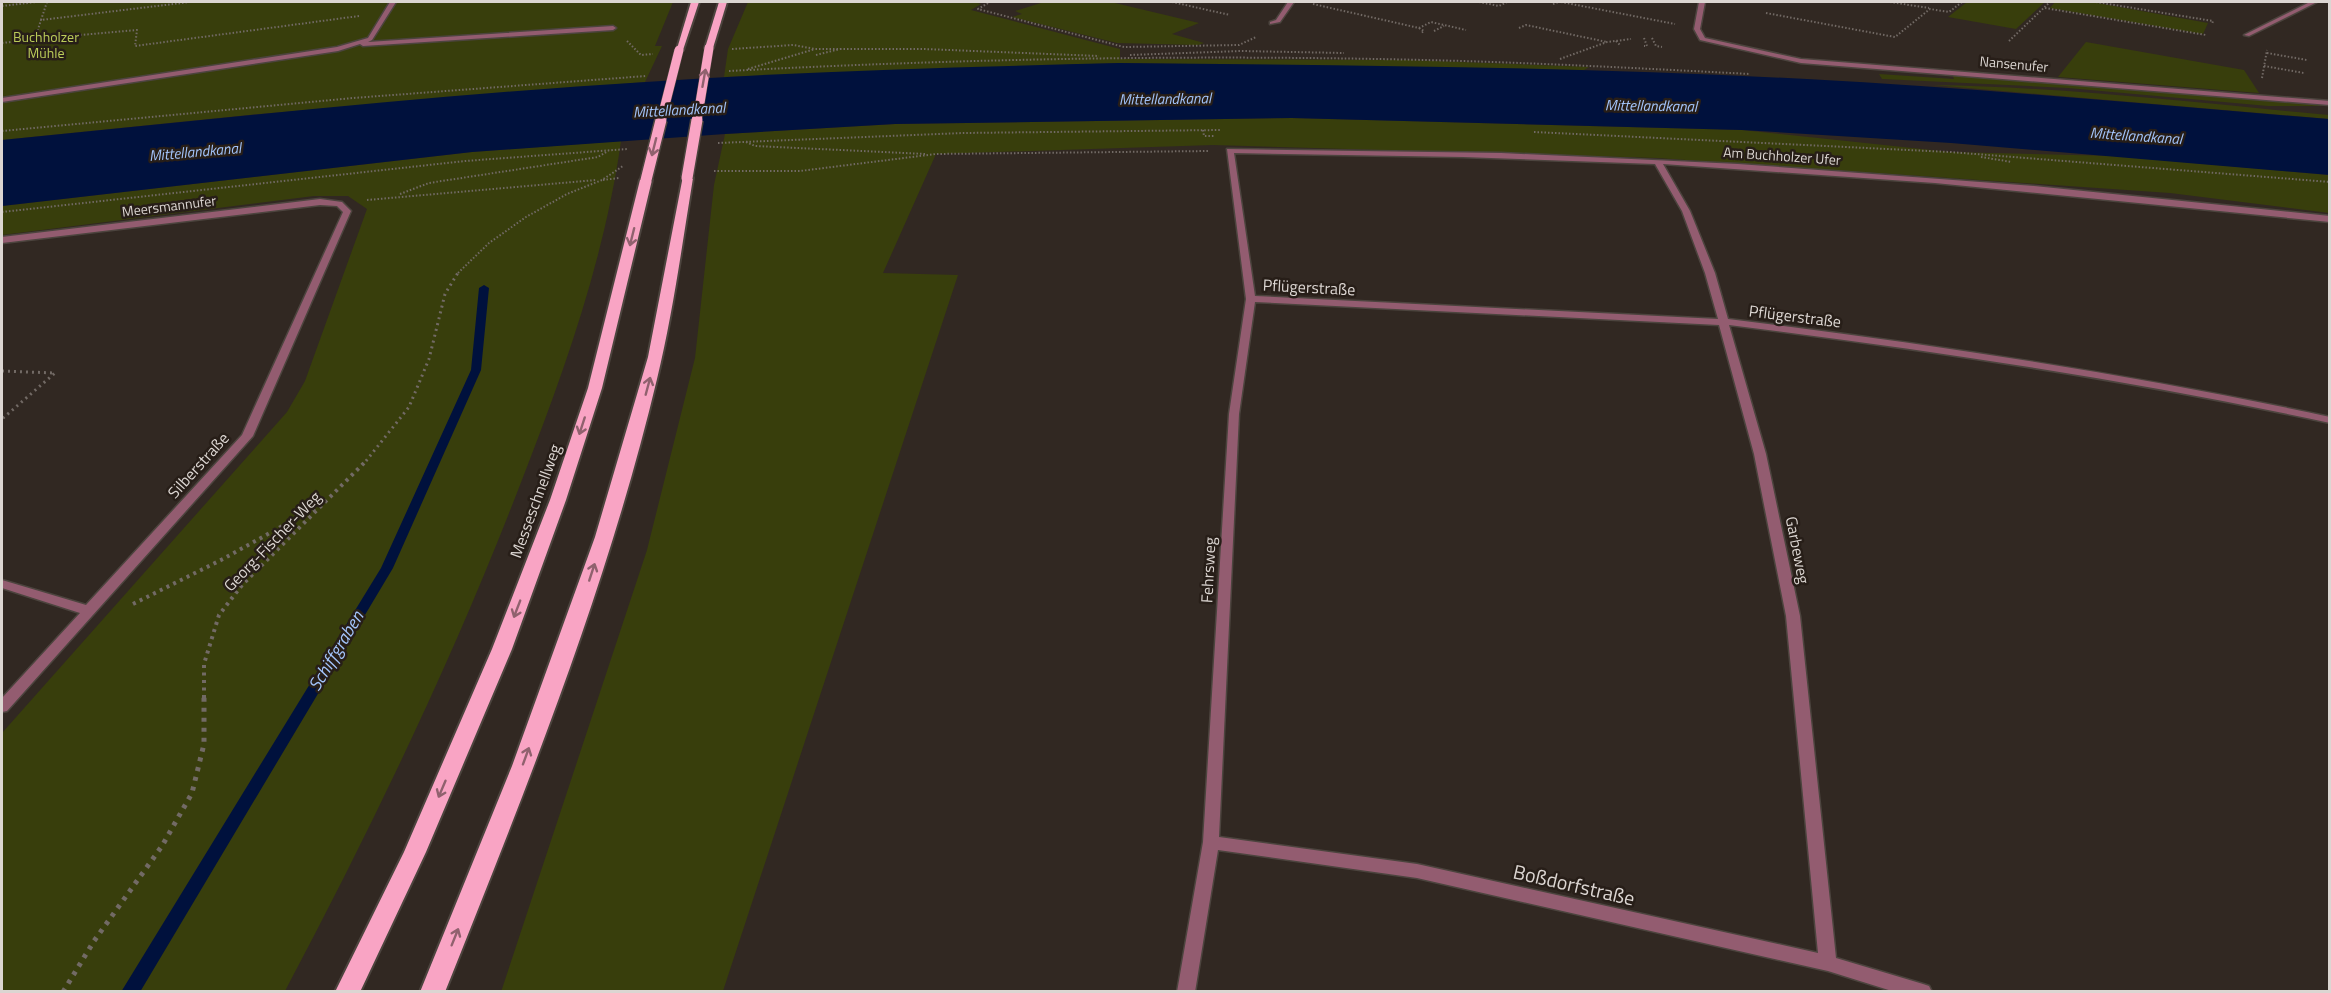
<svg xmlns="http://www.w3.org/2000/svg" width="2331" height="993" font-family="'Titillium Web',sans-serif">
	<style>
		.green { fill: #383e0c }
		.water { fill: #00113d }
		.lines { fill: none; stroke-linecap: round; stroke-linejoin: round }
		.stream { fill: #00113d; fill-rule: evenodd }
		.service-casing { stroke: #4c443e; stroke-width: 3 }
		.minor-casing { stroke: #4c443e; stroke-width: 3 }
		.trunk-casing { stroke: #4c443e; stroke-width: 4 }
		.path-far3 { stroke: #726a65; stroke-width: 2; stroke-dasharray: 1.5 2; stroke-linecap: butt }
		.path-far2 { stroke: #726a65; stroke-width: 3; stroke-dasharray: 2 4; stroke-linecap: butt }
		.path-far1 { stroke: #726a65; stroke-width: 4; stroke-dasharray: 3 4.5; stroke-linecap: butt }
		.path { stroke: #726a65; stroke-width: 5; stroke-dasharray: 4 6; stroke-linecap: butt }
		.service { fill: #935c70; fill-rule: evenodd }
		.minor { fill: #935c70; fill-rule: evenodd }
		.trunk { fill: #f9a4c4; fill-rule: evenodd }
		.trunk-bridge-far1-casing { stroke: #4c443e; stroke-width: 10; stroke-linecap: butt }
		.trunk-bridge-casing { stroke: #4c443e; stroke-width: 14; stroke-linecap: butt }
		.trunk-bridge-far1 { stroke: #f9a4c4; stroke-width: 9 }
		.trunk-bridge { stroke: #f9a4c4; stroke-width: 11 }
		.oneway { stroke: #90616e }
		.labels { text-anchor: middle; stroke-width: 5; stroke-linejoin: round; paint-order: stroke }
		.far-park-label { font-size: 14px; fill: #bbcc59; stroke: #271e18 }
		.far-street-label { font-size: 14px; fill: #dcd6d2; stroke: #271e18 }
		.far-water-label { font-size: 15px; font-style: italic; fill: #a3c4fa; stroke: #271e18 }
		.street-label { font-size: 16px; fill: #dcd6d2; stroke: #271e18 }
		.water-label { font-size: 18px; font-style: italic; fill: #a3c4fa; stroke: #271e18 }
		.near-street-label { font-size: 20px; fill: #dcd6d2; stroke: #271e18 }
	</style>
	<rect width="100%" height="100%" fill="#312822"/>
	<!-- green -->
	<g class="green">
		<polygon points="2,2 673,2 655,46 662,46 645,82 259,114 2,140"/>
		<polygon points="748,2 974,2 981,4 971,10 1120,49 1120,59 1407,60 1589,67 1584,70 1119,63 724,77 728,49"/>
		<polygon points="1044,2 1118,2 1115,3 1199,23 1172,34 1204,43 1198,45 1117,43 1012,17 1022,14 1015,11"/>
		<polygon points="1967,2 2045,2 2016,29 1948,17"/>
		<polygon points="2055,2 2092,2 2208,23 2203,34 2050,8"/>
		<polygon points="2086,42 2244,70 2259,93 2058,77"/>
		<polygon points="1879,74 1954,79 1952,74 2329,106 2268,106 2068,88 1882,79"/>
		<path d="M1933 85C2065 87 2198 103 2329 115V119Z"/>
		<polygon points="1292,118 1742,130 1950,152 2115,156 2329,175 2329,213 2170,193 1657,158 1213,145 936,154 883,273 958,275 723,991 501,992 647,550 695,358 714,185 725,134 895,124"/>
		<path d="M621 141C604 261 564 372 520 485 453 659 372 827 285 991H2V733L287 412 305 381 367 209 348 196H314L2 235V206L472 152Z"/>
	</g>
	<!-- water -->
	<path class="water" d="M1119 63C1348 65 1578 67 1807 79 1981 88 2155 105 2329 119L2330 175 1951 143 1742 130 1292 118 895 124 725 134 472 152 2 206V140C216 119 431 95 646 82 804 71 961 67 1119 63Z"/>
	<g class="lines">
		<!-- stream -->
		<polygon class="stream" points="484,285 489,288 481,370 393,568 140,992 121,992 381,568 471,370 479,288"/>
		<defs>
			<polygon id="service" points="390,2 396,2 372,40 368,42 613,26 616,28 613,30 363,46 360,44 338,51 2,102 2,98 337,47 368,38"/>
			<g id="minor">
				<polygon points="1288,2 1294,2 1280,22 1270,24 1270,22 1276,20"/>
				<polygon points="1699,2 1705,2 1700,29 1705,38 1801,59 2330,101 2330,105 1801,63 1700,40 1694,29"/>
				<polygon points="2310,2 2317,2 2249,36 2244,35"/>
				<path d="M1227 149 1501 153 1738 164 2034 186 2330 216V222L1935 183 1663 164 1690 211 1715 273 1728 319C1930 344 2131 374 2330 417V423C2131 380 1931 350 1729 325L1766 454 1800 616 1836 958 1923 984 1929 986 1932 992H1895L1828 971 1417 878 1218 850 1195 992H1177L1203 842 1229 414 1246 299ZM1234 153 1463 157 1655 164 1682 211 1705 273 1718 319 1255 296ZM1255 302 1719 325 1754 454 1786 616 1818 953 1417 864 1219 837 1239 414Z"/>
				<polygon points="320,199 342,202 351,211 253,436 7,711 2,712 2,698 80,613 2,588 2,580 86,605 242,435 343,212 337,206 320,205 2,243 2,237"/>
			</g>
			<g id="trunk">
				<polygon points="691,2 699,2 683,50 676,52"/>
				<polygon points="719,2 727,2 713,48 709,51 705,48"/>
				<path d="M683 176 693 178C682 245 673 313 657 379 607 589 525 792 445 992H420L512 766 595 537 648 357Z"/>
				<polygon points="646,177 652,180 602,388 566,500 512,649 426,852 360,992 335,992 404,852 492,649 550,500 588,388 640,180"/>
			</g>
		</defs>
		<!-- service casing -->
		<use href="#service" class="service-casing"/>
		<!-- minor casing -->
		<use href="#minor" class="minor-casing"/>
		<!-- trunk casing -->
		<use href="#trunk" class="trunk-casing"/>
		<!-- path-far3 -->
		<g class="path-far3">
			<polyline points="47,2 41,20 190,2"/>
			<polyline points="1172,2 1230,15"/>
			<polyline points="1479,2 1499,6 1507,2"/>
			<polyline points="1561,2 1675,24"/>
			<polyline points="1890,2 1929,8"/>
			<polyline points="2096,2 2213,21 2212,24"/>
			<polyline points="988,3 978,9 1124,47 1239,45 1256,37"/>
			<polyline points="1313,4 1419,28 1431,22 1466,30"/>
			<polyline points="1553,4 1559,2"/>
			<polyline points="2,6 36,2"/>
			<polyline points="2045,8 2206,35"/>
			<polyline points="1766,13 1895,37 1930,9 1949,12 1962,2"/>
			<polyline points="1419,28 1424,31 1421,33"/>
			<polyline points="1519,28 1526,25 1607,42"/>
			<polyline points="1434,31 1444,26"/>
			<polyline points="1644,38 1647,46 1644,46"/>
			<polyline points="1652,38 1656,46 1662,47"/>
			<polyline points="35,39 137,30 135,46 359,16"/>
			<polyline points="627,41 641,55 653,54"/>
			<polyline points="1616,41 1620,45"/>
			<polyline points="2009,41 2050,2"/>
			<polyline points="2,43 35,39 41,20"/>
			<polyline points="732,49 793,45 815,49 924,49 1099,56"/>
			<polyline points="2267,53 2307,60"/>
			<polyline points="816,55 840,49"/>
			<polyline points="1130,55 1241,51 1344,53"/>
			<polyline points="1560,59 1607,42 1631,39"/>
			<polyline points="2264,66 2304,73"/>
			<polyline points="748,69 815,49"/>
			<path d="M729 71C973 58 1218 54 1463 61 1559 64 1654 69 1750 74"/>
			<polyline points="2262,78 2267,50"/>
			<polyline points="1203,130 1204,136 1214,136"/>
			<polyline points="2,131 353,98 646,76"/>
			<polyline points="1534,132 1950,152 2330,182"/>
			<polyline points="746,142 755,146 926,154"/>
			<polyline points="718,143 963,133 1220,130"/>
			<polyline points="1981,157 2012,162"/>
			<polyline points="714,171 800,171 936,154 1209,151"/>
			<polyline points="603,180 619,178"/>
			<polyline points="400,194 429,183 598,157 608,151"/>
			<polyline points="367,200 596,180"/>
			<polyline points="2,212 465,161 627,149"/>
			<polyline points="458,273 489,243 526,217 567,194 602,180 623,166"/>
		</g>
		<!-- path-far2 -->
		<g class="path-far2">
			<polyline points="2,371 55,373 2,419"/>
			<polyline points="366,461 409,407 429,359 445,294 459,271"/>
		</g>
		<!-- path-far1 -->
		<g class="path-far1">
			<polyline points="133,604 223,559 320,505"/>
			<polyline points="204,698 204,664 219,615 242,585 367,460"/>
		</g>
		<!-- path -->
		<polyline class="path" points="63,992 94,941 162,846 192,793 204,744 204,696"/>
		<!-- service -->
		<use href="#service" class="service"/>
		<!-- minor -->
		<use href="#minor" class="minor"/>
		<!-- trunk -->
		<use href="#trunk" class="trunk"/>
		<defs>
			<g id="trunk-bridge-far1">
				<polyline points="661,121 679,50"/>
				<polyline points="697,121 709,48"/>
			</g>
			<g id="trunk-bridge">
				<polyline points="687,178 697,120"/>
				<polyline points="646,180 661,120"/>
			</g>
		</defs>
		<!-- trunk-bridge-far1 casing -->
		<use href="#trunk-bridge-far1" class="trunk-bridge-far1-casing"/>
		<!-- trunk-bridge casing -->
		<use href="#trunk-bridge" class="trunk-bridge-casing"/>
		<!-- trunk-bridge-far1 -->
		<use href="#trunk-bridge-far1" class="trunk-bridge-far1"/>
		<!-- trunk-bridge -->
		<use href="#trunk-bridge" class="trunk-bridge"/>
	</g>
	<!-- one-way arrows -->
	<defs><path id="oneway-shaft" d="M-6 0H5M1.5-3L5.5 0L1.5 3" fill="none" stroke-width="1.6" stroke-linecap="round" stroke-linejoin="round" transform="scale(1.5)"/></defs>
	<g class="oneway">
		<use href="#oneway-shaft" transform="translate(704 78) rotate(-80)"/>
		<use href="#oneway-shaft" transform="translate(654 147) rotate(104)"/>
		<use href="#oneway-shaft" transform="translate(632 237) rotate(104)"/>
		<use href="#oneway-shaft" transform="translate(648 386) rotate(-75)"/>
		<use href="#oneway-shaft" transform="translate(582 426) rotate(108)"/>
		<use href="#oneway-shaft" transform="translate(592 572) rotate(-72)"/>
		<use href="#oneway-shaft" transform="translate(517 609) rotate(111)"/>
		<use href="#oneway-shaft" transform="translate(526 756) rotate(-70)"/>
		<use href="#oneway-shaft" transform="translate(442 789) rotate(113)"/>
		<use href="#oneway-shaft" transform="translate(455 937) rotate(-68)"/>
	</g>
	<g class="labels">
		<!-- far-park labels -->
		<g class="far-park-label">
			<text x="46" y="42">Buchholzer<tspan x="46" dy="16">Mühle</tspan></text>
		</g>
		<!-- far-street labels -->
		<g class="far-street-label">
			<text transform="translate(2014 64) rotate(5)" y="5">Nansenufer</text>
			<text transform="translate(1782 156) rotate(4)" y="5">Am Buchholzer Ufer</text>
			<text transform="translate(169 206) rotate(-7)" y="5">Meersmannufer</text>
		</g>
		<!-- far-water labels -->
		<g class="far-water-label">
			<text transform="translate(1165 99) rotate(-1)" y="5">Mittellandkanal</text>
			<text transform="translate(1651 106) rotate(1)" y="5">Mittellandkanal</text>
			<text transform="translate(679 110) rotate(-3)" y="5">Mittellandkanal</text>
			<text transform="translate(2136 136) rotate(4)" y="5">Mittellandkanal</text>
			<text transform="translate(195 152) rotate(-5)" y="5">Mittellandkanal</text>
		</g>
		<!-- street labels -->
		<g class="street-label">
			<text transform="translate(1309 287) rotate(3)" y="6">Pflügerstraße</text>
			<text transform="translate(1795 316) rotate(7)" y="6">Pflügerstraße</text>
			<text transform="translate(198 465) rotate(-48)" y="6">Silberstraße</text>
			<text transform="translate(535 501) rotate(-70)" y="6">Messeschnellweg</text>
			<text transform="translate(272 541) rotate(-46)" y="6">Georg-Fischer-Weg</text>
			<text transform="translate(1798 550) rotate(79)" y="6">Garbeweg</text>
			<text transform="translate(1208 570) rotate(-87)" y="6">Fehrsweg</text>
		</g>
		<!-- water labels -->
		<g class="water-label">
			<text transform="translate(336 651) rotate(-59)" y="6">Schiffgraben</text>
		</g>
		<!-- near-street labels -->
		<g class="near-street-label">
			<text transform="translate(1574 885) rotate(13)" y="7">Boßdorfstraße</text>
		</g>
	</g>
	<!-- border -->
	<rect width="2331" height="993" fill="none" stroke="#dcd6d2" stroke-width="6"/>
</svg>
